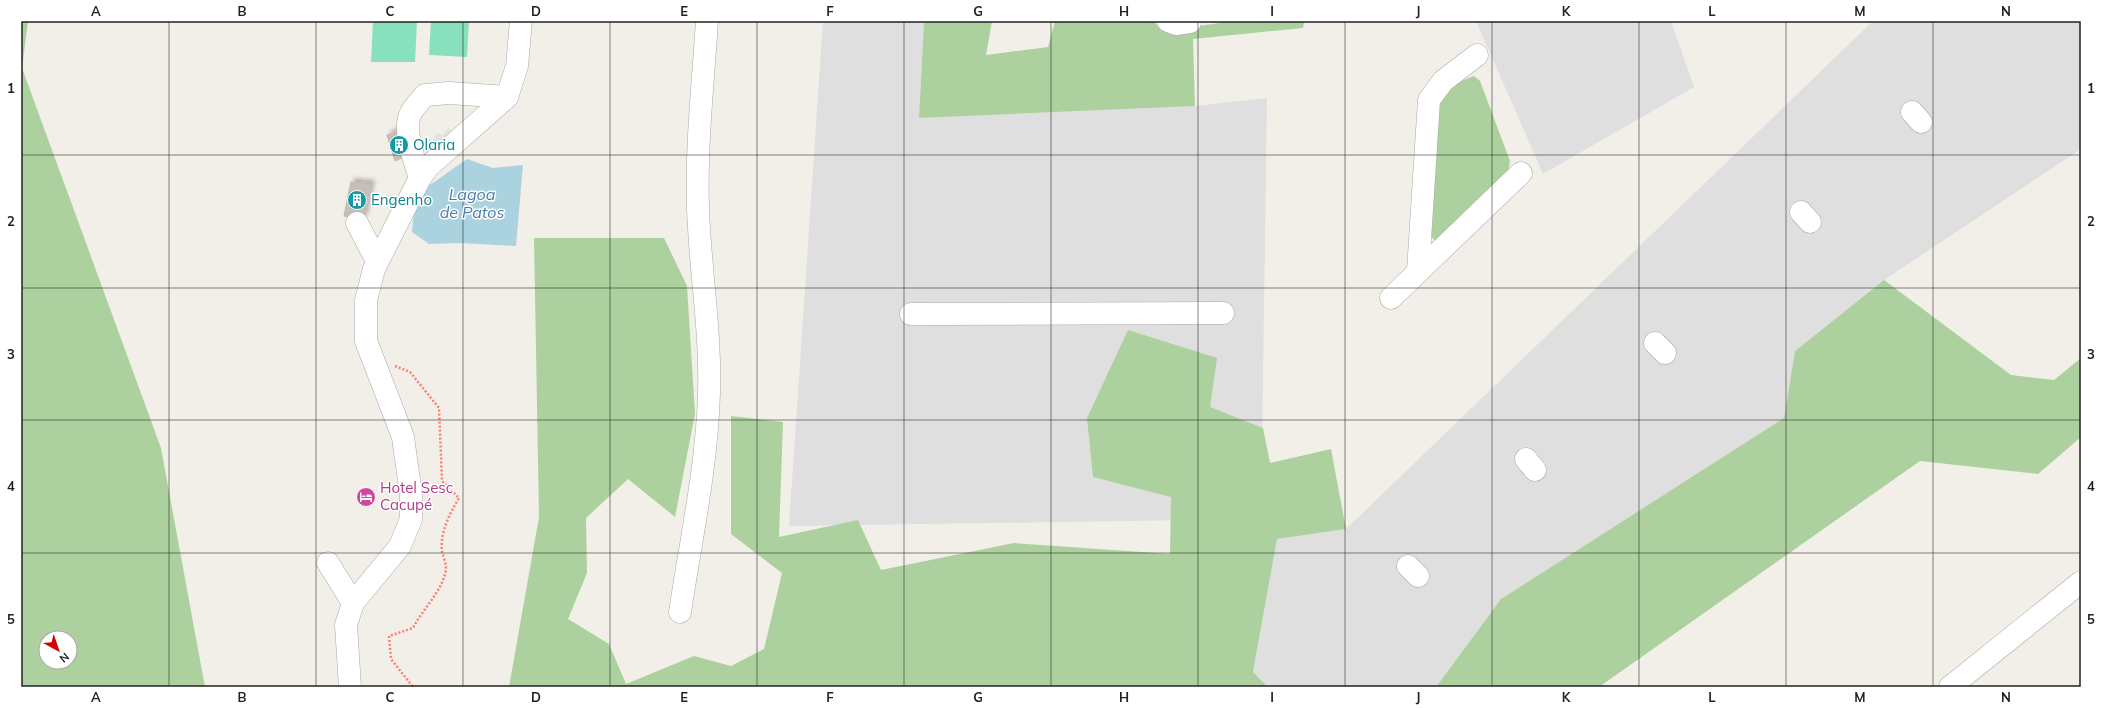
<svg xmlns="http://www.w3.org/2000/svg" width="2102" height="708" font-family="Mulish,sans-serif">
	<style>
		.residential { fill: #e0dfdf }
		.forest { fill: #add19e; fill-rule: evenodd }
		.pitch { fill: #88e0be }
		.parking { fill: #e2e2e2 }
		.water { fill: #aad3df }
		.building { fill: #c7bfb8; stroke: #c4b6ab; filter: url(#shadow) }
		.lines { fill: none; stroke-linecap: round; stroke-linejoin: round }
		.minor-casing { stroke: #a9a9a9; stroke-width: 23 }
		.path { stroke: #fa8072; stroke-width: 2.5; stroke-dasharray: 2 2; stroke-linecap: butt }
		.minor { stroke: #fff; stroke-width: 22 }
		.grid { fill: none; stroke: #222; stroke-width: 1; stroke-opacity: 0.55 }
		.labels { text-anchor: middle; stroke-width: 3; stroke-linejoin: round; paint-order: stroke }
		.culture-label { font-size: 15px; fill: #0d838f; stroke: #fff; text-anchor: start }
		.hotel-label { font-size: 15px; fill: #b23c85; stroke: #fff; text-anchor: start }
		.water-label { font-size: 16px; font-style: italic; fill: #4a7aab; stroke: #fff }
		.neatline { fill: none; stroke: #222; stroke-width: 1.5 }
		.grid-label { font-size: 13px; text-anchor: middle; font-weight: bold; fill: #222 }
	</style>
	<defs>
		<filter id="shadow"><feDropShadow dx="3.5" dy="-3.5" stdDeviation="2" flood-color="#0004"/></filter>
	</defs>
	<rect width="100%" height="100%" fill="#f2efe9"/>
	<!-- residential -->
	<g class="residential">
		<polygon points="823,21 924,21 919,118 1195,106 1267,98 1261,519 789,526"/>
		<polygon points="1476,21 1671,21 1694,87 1543,174"/>
		<polygon points="1873,21 2081,21 2081,149 1884,280 1795,351 1784,418 1501,599 1436,687 1268,687 1253,672 1277,539 1346,529"/>
	</g>
	<!-- forest -->
	<g class="forest">
		<path d="M21 21H28L22 68 161 448 205 687H21ZM46 638H70V662H46Z"/>
		<polygon points="924,21 992,21 986,55 1048,47 1055,21 1154,21 1161,31 1220,23 1220,21 1304,21 1303,28 1193,39 1195,106 919,118"/>
		<polygon points="1474,76 1480,81 1510,161 1507,180 1436,241 1430,236 1439,102 1451,85"/>
		<polygon points="534,238 664,238 687,286 695,414 675,517 628,479 586,518 587,573 568,619 609,644 626,684 694,656 731,666 764,649 782,573 731,534 731,416 783,422 779,537 858,520 881,570 1014,543 1170,554 1171,497 1093,477 1087,418 1128,330 1217,358 1210,407 1263,428 1270,463 1331,449 1346,529 1277,539 1253,672 1268,687 509,687 539,517"/>
		<polygon points="1884,280 2011,375 2054,380 2081,358 2081,437 2038,474 1920,461 1599,687 1436,687 1501,599 1784,418 1795,351"/>
	</g>
	<!-- pitch -->
	<g class="pitch">
		<polygon points="373,21 417,21 415,62 371,62"/>
		<polygon points="431,21 469,21 467,57 429,55"/>
	</g>
	<!-- parking -->
	<polygon class="parking" points="459,123 462,126 428,167 425,151 429,139 433,140 437,133 443,135 448,128 453,131"/>
	<!-- water -->
	<polygon class="water" points="467,159 493,168 523,165 516,246 461,243 429,244 412,232 414,209 427,187"/>
	<!-- building -->
	<g class="building">
		<polygon points="405,129 408,155 395,161 387,135"/>
		<polygon points="351,182 371,184 363,219 344,216"/>
	</g>
	<g class="lines">
		<defs>
			<g id="minor">
				<polyline points="1168,21 1176,24 1190,22"/>
				<polyline points="1912,112 1921,122"/>
				<path d="M420 178C415 162 402 129 411 113 414 107 420 101 425 95L449 93 507 97"/>
				<polyline points="1801,212 1810,222"/>
				<polyline points="357,223 377,261"/>
				<polyline points="1418,271 1429,100 1443,81 1477,55"/>
				<polyline points="1391,298 1521,173"/>
				<polyline points="911,314 1223,313"/>
				<polyline points="1655,343 1665,353"/>
				<polyline points="1526,459 1535,470"/>
				<polyline points="328,563 353,603"/>
				<polyline points="1408,566 1418,576"/>
				<path d="M680 612C691 539 707 466 709 393 711 331 700 270 698 208 696 146 703 83 707 21"/>
				<polyline points="350,687 346,625 353,603 400,546 411,519 411,495 403,437 366,341 366,300 374,269 420,178 428,167 507,97 517,66 521,21"/>
				<polyline points="1950,687 2081,582"/>
			</g>
		</defs>
		<!-- minor casing -->
		<use href="#minor" class="minor-casing"/>
		<!-- path -->
		<path class="path" d="M395 366 410 372 439 408 442 481 459 498C450 513 440 532 442 551 443 556 446 563 446 569 443 591 423 608 413 628L389 636 391 659 413 687"/>
		<!-- minor -->
		<use href="#minor" class="minor"/>
	</g>
	<!-- grid -->
	<path class="grid" d="M169 21V687M316 21V687M463 21V687M610 21V687M757 21V687M904 21V687M1051 21V687M1198 21V687M1345 21V687M1492 21V687M1639 21V687M1786 21V687M1933 21V687M21 155H2081M21 288H2081M21 420H2081M21 553H2081"/>
	<!-- icons -->
	<defs>
		<symbol id="building-disc" viewBox="-11 -11 22 22"><circle r="9.5" fill="#0f9aa8" stroke="#fff"/><path d="M-4-6H4V6H1V3H-1V6H-4ZM-2.5-4.3h1.7v1.8h-1.7ZM.8-4.3h1.7v1.8H.8ZM-2.5-1h1.7V.8h-1.7ZM.8-1h1.7V.8H.8Z" fill="#fff"/></symbol>
		<symbol id="hotel-disc" viewBox="-11 -11 22 22"><circle r="9.5" fill="#d1479c" stroke="#fff"/><path d="M-6-4.5h1.5V1H6V5H4.5V3h-9V5H-6ZM-4 0a1.8 1.8 0 1 1 3.6 0ZM.5 0V-2.5h3Q6-2.5 6 0Z" fill="#fff"/></symbol>
	</defs>
	<g fill-rule="evenodd">
		<use href="#building-disc" x="388" y="134" width="22" height="22"/>
		<use href="#building-disc" x="346" y="189" width="22" height="22"/>
		<use href="#hotel-disc" x="355" y="486" width="22" height="22"/>
	</g>
	<g class="labels">
		<!-- culture labels -->
		<g class="culture-label">
			<text x="413" y="150">Olaria</text>
			<text x="371" y="205">Engenho</text>
		</g>
		<!-- hotel labels -->
		<g class="hotel-label">
			<text x="380" y="493">Hotel Sesc<tspan x="380" dy="17">Cacupé</tspan></text>
		</g>
		<!-- water labels -->
		<g class="water-label">
			<text x="472" y="200">Lagoa<tspan x="472" dy="18">de Patos</tspan></text>
		</g>
	</g>
	<!-- border -->
	<rect width="2102" height="708" fill="none" stroke="#ffffff" stroke-width="44"/>
	<!-- north arrow -->
	<g transform="translate(58 650) rotate(140)"><circle r="19" fill="#ffffff" stroke="#a7a7a7"/>
	<path d="M0-3L7 15L0 10L-7 15Z" fill="#d40000"/>
	<text y="-6" font-size="11" font-weight="bold" text-anchor="middle" fill="#222222">N</text>
	</g>
	<rect x="22" y="22" width="2058" height="664" class="neatline"/>
	<g class="grid-label">
		<text x="96" y="16">A</text>
		<text x="242" y="16">B</text>
		<text x="390" y="16">C</text>
		<text x="536" y="16">D</text>
		<text x="684" y="16">E</text>
		<text x="830" y="16">F</text>
		<text x="978" y="16">G</text>
		<text x="1124" y="16">H</text>
		<text x="1272" y="16">I</text>
		<text x="1418" y="16">J</text>
		<text x="1566" y="16">K</text>
		<text x="1712" y="16">L</text>
		<text x="1860" y="16">M</text>
		<text x="2006" y="16">N</text>
		<text x="11" y="93">1</text>
		<text x="2091" y="93">1</text>
		<text x="11" y="226">2</text>
		<text x="2091" y="226">2</text>
		<text x="11" y="359">3</text>
		<text x="2091" y="359">3</text>
		<text x="11" y="491">4</text>
		<text x="2091" y="491">4</text>
		<text x="11" y="624">5</text>
		<text x="2091" y="624">5</text>
		<text x="96" y="702">A</text>
		<text x="242" y="702">B</text>
		<text x="390" y="702">C</text>
		<text x="536" y="702">D</text>
		<text x="684" y="702">E</text>
		<text x="830" y="702">F</text>
		<text x="978" y="702">G</text>
		<text x="1124" y="702">H</text>
		<text x="1272" y="702">I</text>
		<text x="1418" y="702">J</text>
		<text x="1566" y="702">K</text>
		<text x="1712" y="702">L</text>
		<text x="1860" y="702">M</text>
		<text x="2006" y="702">N</text>
	</g>
</svg>
